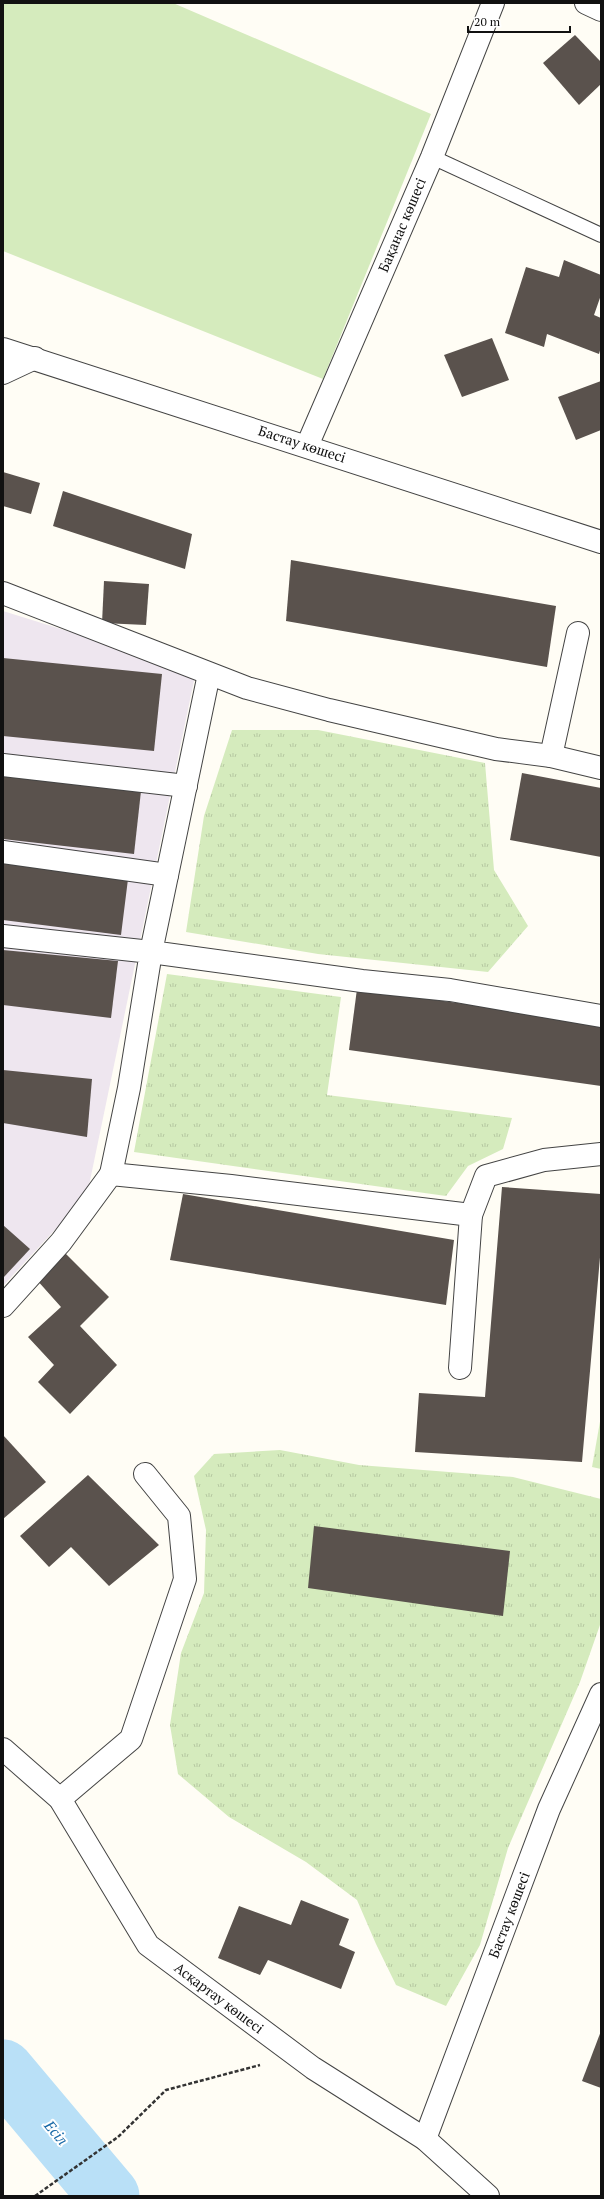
<svg xmlns="http://www.w3.org/2000/svg" width="604" height="2199" font-family="'PT Serif',serif">
	<style>
		.industrial { fill: #eee6ef }
		.grass { fill: url(#grass-tufts) }
		.park { fill: #d5ebbd }
		.lines { fill: none; stroke-linecap: round; stroke-linejoin: round }
		.river { stroke: #b9e0f7; stroke-width: 61 }
		.building { fill: #5a524d }
		.service-casing { stroke: #444; stroke-width: 16 }
		.minor-casing { stroke: #444; stroke-width: 24 }
		.path { stroke: #333; stroke-width: 2.5; stroke-dasharray: 4 2; stroke-linecap: butt }
		.service { stroke: #fff; stroke-width: 14 }
		.minor { stroke: #fff; stroke-width: 22 }
		.labels { text-anchor: middle; stroke-width: 4; stroke-linejoin: round; paint-order: stroke }
		.street-label { font-size: 14px; fill: #111; stroke: #fff }
		.water-label { font-size: 15px; font-style: italic; fill: #1768a6; stroke: #fff }
	</style>
	<defs>
		<pattern id="grass-tufts" width="24" height="20" patternUnits="userSpaceOnUse"><rect width="24" height="20" fill="#d5ebbd"/><path d="M3 7l-1-3M5 7V3M7 7l1-3M15 17l-1-3M17 17v-4M19 17l1-3" fill="none" stroke="#b6c8a1"/></pattern>
	</defs>
	<rect width="100%" height="100%" fill="#fffdf5"/>
	<!-- industrial -->
	<polygon class="industrial" points="3,611 196,671 87,1195 3,1286"/>
	<!-- grass -->
	<g class="grass">
		<polygon points="232,730 318,730 485,763 494,870 528,926 488,972 318,954 186,932 204,816"/>
		<polygon points="167,974 341,997 327,1095 512,1118 503,1149 468,1166 446,1196 134,1152"/>
		<polygon points="601,1416 601,1469 592,1467"/>
		<polygon points="280,1450 359,1465 513,1477 601,1499 601,1622 580,1682 508,1848 480,1945 446,2006 396,1985 376,1944 357,1900 306,1862 229,1817 178,1774 170,1725 181,1653 204,1593 206,1530 194,1476 214,1454"/>
	</g>
	<!-- park -->
	<polygon class="park" points="3,3 173,3 431,114 323,379 3,251"/>
	<g class="lines">
		<!-- river -->
		<polyline class="river" points="3,2070 109,2196"/>
	</g>
	<!-- building -->
	<g class="building">
		<polygon points="575,35 601,62 601,84 579,105 543,63"/>
		<polygon points="564,260 601,275 601,295 594,315 601,318 601,347 599,354 547,334 544,347 505,333 526,267 559,277"/>
		<polygon points="492,338 509,380 462,397 444,355"/>
		<polygon points="601,381 601,430 576,440 558,397"/>
		<polygon points="3,472 40,483 31,514 3,506"/>
		<polygon points="63,491 192,534 185,569 53,526"/>
		<polygon points="291,560 556,606 547,667 286,621"/>
		<polygon points="104,581 149,584 146,625 102,623"/>
		<polygon points="3,658 162,674 154,751 3,736"/>
		<polygon points="522,773 601,788 601,857 510,840"/>
		<polygon points="3,776 141,791 134,854 3,839"/>
		<polygon points="3,862 128,879 121,935 3,920"/>
		<polygon points="3,950 118,961 111,1018 3,1005"/>
		<polygon points="357,989 601,1023 601,1086 349,1050"/>
		<polygon points="3,1070 92,1079 87,1137 3,1123"/>
		<polygon points="502,1187 601,1194 601,1246 582,1462 415,1452 419,1393 485,1397"/>
		<polygon points="183,1194 454,1240 446,1305 170,1260"/>
		<polygon points="3,1225 30,1249 3,1278"/>
		<polygon points="65,1253 109,1297 80,1326 117,1365 70,1414 38,1382 54,1365 28,1337 61,1307 36,1279"/>
		<polygon points="3,1435 46,1482 3,1519"/>
		<polygon points="88,1475 159,1545 109,1586 71,1547 49,1567 20,1536"/>
		<polygon points="314,1526 510,1551 503,1616 308,1588"/>
		<polygon points="301,1900 349,1919 339,1945 355,1952 341,1989 268,1960 260,1975 218,1958 239,1906 291,1925"/>
		<polygon points="601,2031 601,2088 582,2081"/>
	</g>
	<g class="lines">
		<defs>
			<polyline id="service" points="432,157 601,235"/>
			<g id="minor">
				<polyline points="586,3 601,10"/>
				<polyline points="3,349 601,542"/>
				<polyline points="3,373 35,358"/>
				<polyline points="307,446 432,157 493,3"/>
				<polyline points="3,593 247,688 329,710 496,749 551,756 601,768"/>
				<polyline points="209,674 151,952 362,981 450,990 601,1016"/>
				<polyline points="551,756 578,633"/>
				<polyline points="3,765 186,786"/>
				<polyline points="3,852 167,875"/>
				<polyline points="3,936 151,952 129,1088 111,1174"/>
				<polyline points="471,1215 486,1176 544,1160 601,1154"/>
				<polyline points="3,1306 61,1242 111,1174 231,1186 471,1215 460,1368"/>
				<polyline points="3,1749 60,1799 148,1945 313,2068 425,2139 488,2196"/>
				<polyline points="60,1799 131,1739 185,1579 179,1516 145,1474"/>
				<polyline points="425,2139 549,1809 601,1694"/>
			</g>
		</defs>
		<!-- service casing -->
		<use href="#service" class="service-casing"/>
		<!-- minor casing -->
		<use href="#minor" class="minor-casing"/>
		<!-- path -->
		<polyline class="path" points="35,2196 118,2137 166,2090 260,2065"/>
		<!-- service -->
		<use href="#service" class="service"/>
		<!-- minor -->
		<use href="#minor" class="minor"/>
	</g>
	<g class="labels">
		<!-- street labels -->
		<g class="street-label">
			<text transform="translate(402 225) rotate(-67)" y="5">Бақанас көшесі</text>
			<text transform="translate(302 444) rotate(18)" y="5">Бастау көшесі</text>
			<text transform="translate(509 1915) rotate(-69)" y="5">Бастау көшесі</text>
			<text transform="translate(219 1998) rotate(37)" y="5">Асқартау көшесі</text>
		</g>
		<!-- water labels -->
		<g class="water-label">
			<text transform="translate(56 2133) rotate(50)" y="5">Есіл</text>
		</g>
	</g>
	<!-- border -->
	<rect width="604" height="2199" fill="none" stroke="#111111" stroke-width="8"/>
	<!-- scale -->
	<path d="M468 26v6h102v-6" fill="none" stroke="#111111" stroke-width="2"/>
	<text x="474" y="26" font-size="12" fill="#111111" stroke="#ffffff" stroke-width="3" paint-order="stroke">20 m</text>
</svg>
